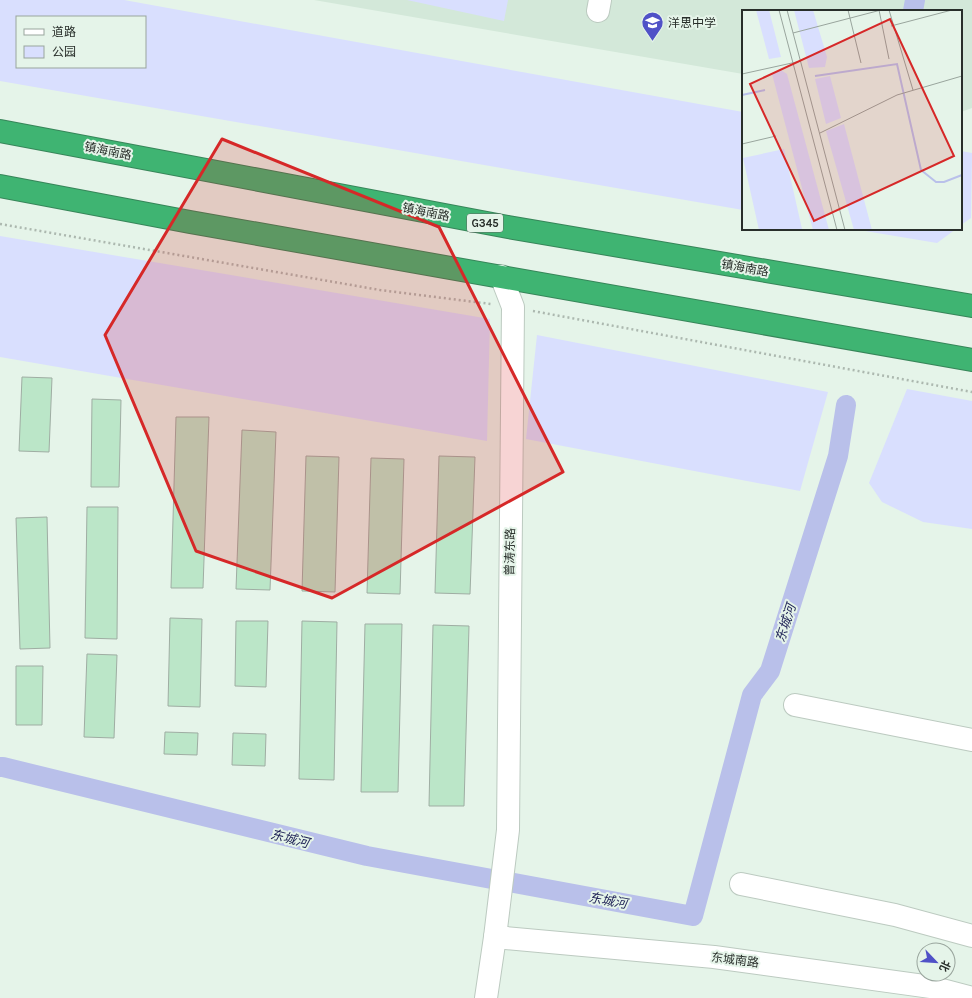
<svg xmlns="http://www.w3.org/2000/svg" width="972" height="998" font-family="Karla,'Noto Sans SC',sans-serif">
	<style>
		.built { fill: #d3e8d9 }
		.green { fill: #d9dffe; fill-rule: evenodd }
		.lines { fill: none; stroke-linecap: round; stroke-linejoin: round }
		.canal { stroke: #b9c0ea; stroke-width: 20 }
		.building { fill: #bbe6c8; stroke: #9fada3 }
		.minor-casing { stroke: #bccac0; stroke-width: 24 }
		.highway-casing { stroke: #378559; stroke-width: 24 }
		.path { stroke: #acb8af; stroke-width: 2.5; stroke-dasharray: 2 3; stroke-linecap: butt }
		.minor { stroke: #fff; stroke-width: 22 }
		.highway { stroke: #3fb472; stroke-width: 22 }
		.marked { fill: #d62828; fill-opacity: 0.2; stroke: #d62828; stroke-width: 3; stroke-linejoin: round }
		.labels { text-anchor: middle; stroke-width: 4; stroke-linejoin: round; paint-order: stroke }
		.shield { fill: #e5f4e9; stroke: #616963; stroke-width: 1 }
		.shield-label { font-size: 11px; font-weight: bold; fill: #282e2a }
		.poi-label { font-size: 12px; fill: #282e2a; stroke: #e5f4e9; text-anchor: start }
		.street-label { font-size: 12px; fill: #282e2a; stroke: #e5f4e9 }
		.water-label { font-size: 13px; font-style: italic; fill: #232659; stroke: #e5f4e9 }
		.inset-river { fill: none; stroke: #b9c0ea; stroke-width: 2 }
		.inset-road { fill: none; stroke: #99a59d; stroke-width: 1 }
		.view { fill: #d62828; fill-opacity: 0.15; stroke: #d62828; stroke-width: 2 }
		.inset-edge { fill: none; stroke: #282e2a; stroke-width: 2 }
	</style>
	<rect width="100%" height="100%" fill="#e5f4e9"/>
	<!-- built -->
	<polygon class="built" points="314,0 972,0 972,108 961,112 961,11 743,11 743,74"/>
	<!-- green -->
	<g class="green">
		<path d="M0 0H124L743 112V210L0 81ZM17 17H145V67H17Z"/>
		<polygon points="407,0 508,0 504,21"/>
		<polygon points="961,151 972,153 971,218 961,225"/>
		<polygon points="853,229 956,229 937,243"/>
		<polygon points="0,236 490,319 487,441 0,357"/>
		<polygon points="537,335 828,392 800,491 526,439"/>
		<polygon points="907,389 972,401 972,529 923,522 882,502 869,483"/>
	</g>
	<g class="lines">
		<!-- canal -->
		<g class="canal">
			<polyline points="913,11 915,0"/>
			<polyline points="0,767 3,767 367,856 693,916 752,695 770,671 838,456 846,405"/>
		</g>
	</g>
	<!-- building -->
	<g class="building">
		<polygon points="22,377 52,378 49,452 19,451"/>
		<polygon points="92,399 121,400 119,487 91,487"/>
		<polygon points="176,417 209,417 203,588 171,588"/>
		<polygon points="242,430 276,432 270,590 236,589"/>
		<polygon points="306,456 339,457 335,592 302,591"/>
		<polygon points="439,456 475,457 470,594 435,593"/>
		<polygon points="371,458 404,459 400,594 367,593"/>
		<polygon points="87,507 118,507 117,639 85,638"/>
		<polygon points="47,517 50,648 20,649 16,518"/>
		<polygon points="170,618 202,619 200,707 168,706"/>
		<polygon points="236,621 268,621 266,687 235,686"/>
		<polygon points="302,621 337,622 334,780 299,779"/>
		<polygon points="365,624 402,624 398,792 361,792"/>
		<polygon points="433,625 469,626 464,806 429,806"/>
		<polygon points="87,654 117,655 114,738 84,737"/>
		<polygon points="16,666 43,666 42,725 16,725"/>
		<polygon points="165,732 198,733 197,755 164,754"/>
		<polygon points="233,733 266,734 265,766 232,765"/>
	</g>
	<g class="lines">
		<defs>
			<g id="minor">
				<polyline points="598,11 600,0"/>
				<polyline points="795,705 972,740"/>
				<polyline points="741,884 895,915 972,936"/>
				<polyline points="495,937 714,957 931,987 972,998"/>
				<polyline points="486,998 495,937 508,830 513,307 501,276"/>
			</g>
			<g id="highway">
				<polyline points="0,131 508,227 972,306"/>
				<polyline points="0,186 190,222 972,360"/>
			</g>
		</defs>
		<!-- minor casing -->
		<use href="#minor" class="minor-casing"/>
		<!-- highway casing -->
		<use href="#highway" class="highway-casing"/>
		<!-- path -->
		<g class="path">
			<polyline points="0,224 380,290 491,304"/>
			<polyline points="533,311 972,392"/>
		</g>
		<!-- minor -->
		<use href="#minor" class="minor"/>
		<!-- highway -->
		<use href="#highway" class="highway"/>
	</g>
	<!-- marked area -->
	<path class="marked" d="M222 139 439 227 563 472 332 598 196 551 105 335Z"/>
	<!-- icons -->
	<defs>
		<symbol id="school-pin" viewBox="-11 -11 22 30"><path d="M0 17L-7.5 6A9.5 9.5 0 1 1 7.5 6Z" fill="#5051c7" stroke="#e5f4e9"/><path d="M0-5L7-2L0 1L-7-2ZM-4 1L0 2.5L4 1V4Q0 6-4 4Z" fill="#fff"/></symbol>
	</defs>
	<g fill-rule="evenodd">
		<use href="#school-pin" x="640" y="10" width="25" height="34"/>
	</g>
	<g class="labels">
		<!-- shield labels -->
		<rect class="shield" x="467" y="214" width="36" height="18" rx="3"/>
		<g class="shield-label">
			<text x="485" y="227">G345</text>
		</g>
		<!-- poi labels -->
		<g class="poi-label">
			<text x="668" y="27">洋思中学</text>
		</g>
		<!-- street labels -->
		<g class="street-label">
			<text transform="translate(108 151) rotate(11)" y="4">镇海南路</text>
			<text transform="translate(426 212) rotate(11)" y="4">镇海南路</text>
			<text transform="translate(745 268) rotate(10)" y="4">镇海南路</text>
			<text transform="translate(510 552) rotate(-89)" y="4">曾涛东路</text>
			<text transform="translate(735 960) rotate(7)" y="4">东城南路</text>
		</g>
		<!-- water labels -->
		<g class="water-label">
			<text transform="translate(785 623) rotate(-72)" y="5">东城河</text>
			<text transform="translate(290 838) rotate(14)" y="5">东城河</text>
			<text transform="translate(608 900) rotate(10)" y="5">东城河</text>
		</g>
	</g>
	<!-- overview -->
	<g transform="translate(742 10)">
		<rect width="220" height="220" fill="#e5f4e9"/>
		<path d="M14 0H27L39 47 27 49ZM52 0H71L85 47 83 57 67 58ZM39 60 45 64 87 220H71L30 64ZM88 66 99 108 84 114 73 69ZM102 114 130 220H112L84 121ZM42 139 60 219 17 220 1 148Z" fill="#d9dffe"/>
		<path class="inset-river" d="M73 66 155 54 179 160 194 172H202L220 165M0 85 23 80"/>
		<path class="inset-road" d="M37 0 95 220M45 0 103 220M106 0 119 53M137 0 147 49M147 0 171 80M149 16 210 0M51 23 139 0M0 64 59 51M78 123 155 85 220 66M0 134 34 126"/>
		<path class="view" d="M148 9 212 146 72 211 8 74Z"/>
		<rect width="220" height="220" class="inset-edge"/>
	</g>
	<!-- legend -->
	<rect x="16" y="16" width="130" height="52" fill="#e5f4e9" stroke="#99a59d"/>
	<rect x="24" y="29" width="20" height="6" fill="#ffffff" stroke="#99a59d"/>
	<text x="52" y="36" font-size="12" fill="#282e2a">道路</text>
	<rect x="24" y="46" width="20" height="12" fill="#d9dffe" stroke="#99a59d"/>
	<text x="52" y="56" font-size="12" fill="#282e2a">公园</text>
	<!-- north arrow -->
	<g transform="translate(936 962) rotate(115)"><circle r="19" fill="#e5f4e9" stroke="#99a59d"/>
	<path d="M0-3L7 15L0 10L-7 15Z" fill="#5051c7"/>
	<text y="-6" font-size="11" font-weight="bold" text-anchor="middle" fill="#282e2a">北</text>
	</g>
</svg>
